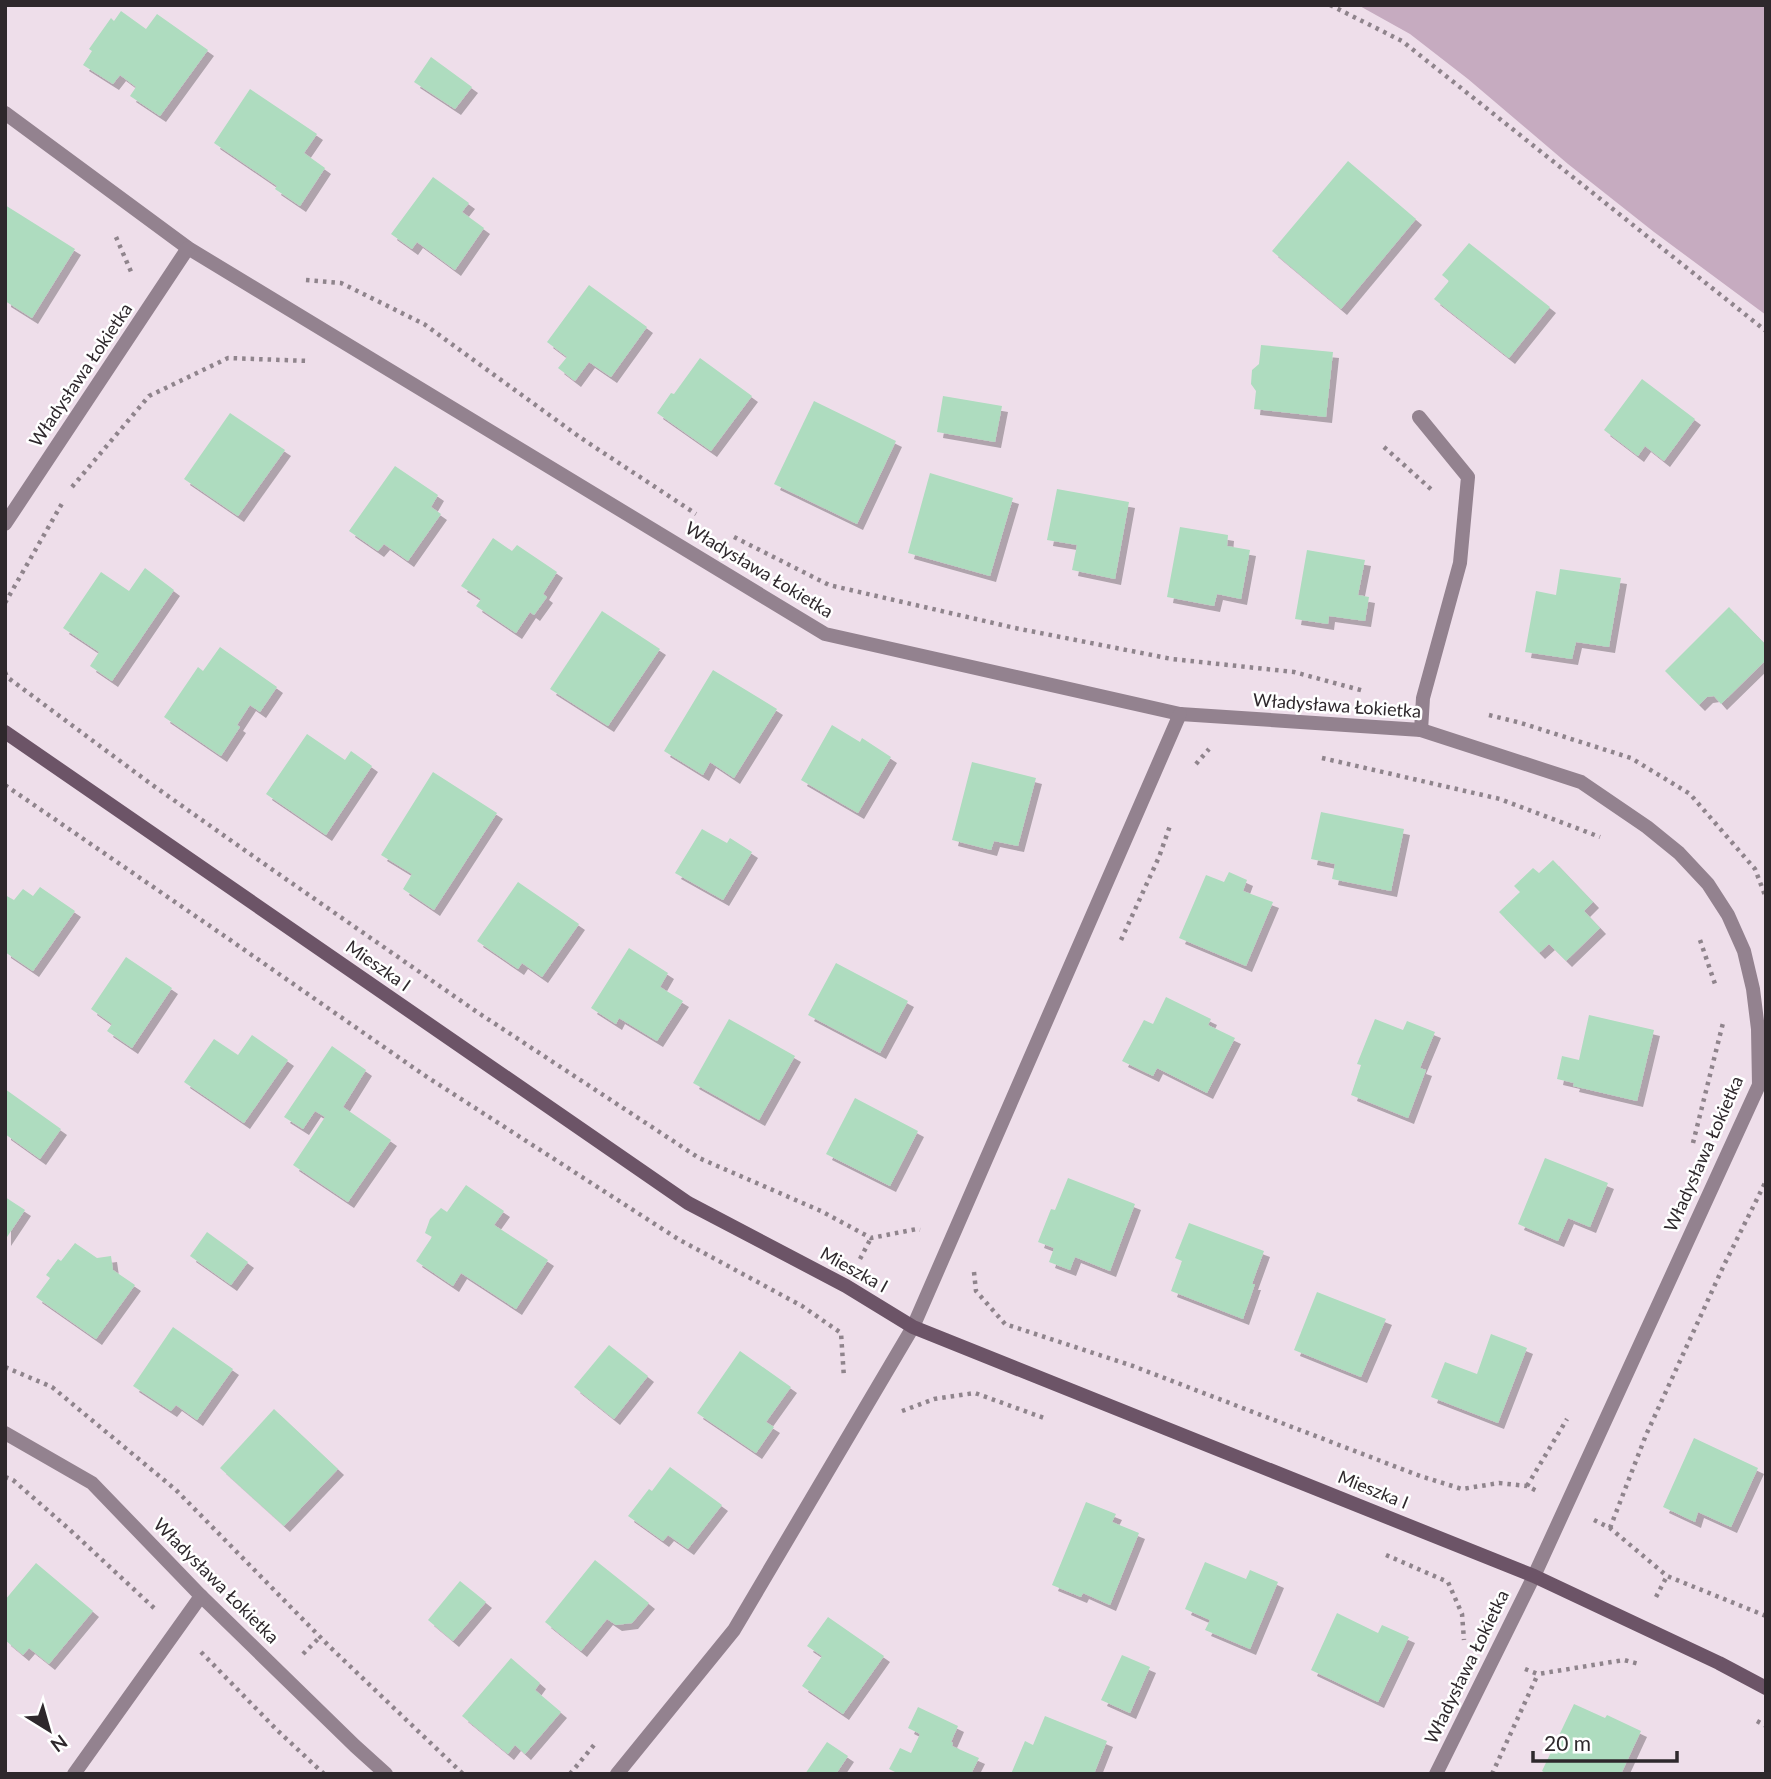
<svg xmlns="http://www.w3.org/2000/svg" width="1771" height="1779" font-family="Lato,sans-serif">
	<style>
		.grass { fill: #c6abc0 }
		.building { fill: #aedcbf; filter: url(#shadow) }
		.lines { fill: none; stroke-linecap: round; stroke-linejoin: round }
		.path { stroke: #8f848c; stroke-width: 4.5; stroke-dasharray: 3.5 5; stroke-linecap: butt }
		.street { stroke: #93828f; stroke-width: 14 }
		.secondary { stroke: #6c5467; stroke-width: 14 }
		.labels { text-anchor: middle; stroke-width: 5; stroke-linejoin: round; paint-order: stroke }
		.street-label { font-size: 18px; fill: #2e282c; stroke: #fff }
	</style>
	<defs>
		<filter id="shadow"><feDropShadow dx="6" dy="6" stdDeviation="0" flood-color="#0004"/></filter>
	</defs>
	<rect width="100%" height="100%" fill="#eedeea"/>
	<!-- grass -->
	<polygon class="grass" points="1358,5 1766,5 1766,315 1654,232 1568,164 1468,79 1410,34"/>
	<!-- building -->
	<g class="building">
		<polygon points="121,11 146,29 157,14 208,50 160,116 130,96 136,87 120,75 113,84 83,65 92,51 89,49 111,18 114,21"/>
		<polygon points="431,57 472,87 455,109 414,82"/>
		<polygon points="250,89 317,134 304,153 325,168 300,206 275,189 277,186 214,143"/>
		<polygon points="1348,161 1416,219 1341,309 1272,251"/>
		<polygon points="433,177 469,203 462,212 484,228 455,270 417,242 412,249 391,234"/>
		<polygon points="5,205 75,249 32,318 5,301"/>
		<polygon points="1469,243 1550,307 1509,358 1434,299 1449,281 1442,275"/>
		<polygon points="589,285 647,327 611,377 589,362 575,381 558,368 567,357 547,342"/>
		<polygon points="1261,345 1333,352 1326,417 1254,409 1256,391 1251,384 1252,370 1259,364"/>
		<polygon points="700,358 752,396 711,451 657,413 671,393 674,394"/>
		<polygon points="1642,379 1695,419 1664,461 1645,446 1638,456 1604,430"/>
		<polygon points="943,396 1002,406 995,442 937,432"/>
		<polygon points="814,401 896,441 857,524 774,484"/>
		<polygon points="230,413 285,450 238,516 184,479"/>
		<polygon points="395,466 438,495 431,507 441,514 408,561 384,544 378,551 349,531"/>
		<polygon points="930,473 1013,498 990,576 908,553"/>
		<polygon points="1057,489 1129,502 1115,579 1072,570 1077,545 1047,540"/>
		<polygon points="1180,527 1228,535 1227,546 1250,550 1241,599 1217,594 1214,606 1167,597"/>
		<polygon points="493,538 512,551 517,545 557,572 543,594 547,597 534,615 530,612 516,633 476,606 481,599 461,586"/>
		<polygon points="1307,550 1365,560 1358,595 1369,597 1365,621 1329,616 1328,624 1295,619"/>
		<polygon points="145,568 174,590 112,681 90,666 99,652 63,628 101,572 129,591"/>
		<polygon points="1560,569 1621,578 1609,647 1576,642 1572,659 1525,652 1536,591 1556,595"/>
		<polygon points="1729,607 1766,645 1766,660 1721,704 1714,696 1707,697 1699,705 1665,671"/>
		<polygon points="602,611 660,649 608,726 550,689"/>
		<polygon points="220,647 277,687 260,712 250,705 237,725 240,727 221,756 164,717 198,667 203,671"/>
		<polygon points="713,670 777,709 734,778 710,762 703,775 664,751"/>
		<polygon points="832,725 860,742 862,738 891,757 858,813 801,780"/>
		<polygon points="307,734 345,760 351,751 372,766 326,835 266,794"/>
		<polygon points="972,762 1036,778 1018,846 994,841 991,850 952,840"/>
		<polygon points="433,772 497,813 434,910 403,889 412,874 381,855"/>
		<polygon points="1321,812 1404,829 1391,891 1332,879 1335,864 1311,859"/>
		<polygon points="702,829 727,843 730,838 752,852 723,900 675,873"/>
		<polygon points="1553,860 1593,902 1584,911 1600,928 1566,961 1549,944 1539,953 1499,912 1520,892 1514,886 1533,868 1539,873"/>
		<polygon points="1229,872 1247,880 1243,891 1273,902 1246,966 1179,938 1206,875 1224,882"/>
		<polygon points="518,882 579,924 542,977 522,963 518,969 477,941"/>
		<polygon points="40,887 75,911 33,971 5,952 5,895 14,900 23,889 33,896"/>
		<polygon points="629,948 668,973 660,987 683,1001 657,1041 619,1018 616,1024 591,1008"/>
		<polygon points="126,957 172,988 132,1048 107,1031 112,1024 91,1009"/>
		<polygon points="836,963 908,1001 880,1053 808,1015"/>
		<polygon points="1166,997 1211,1019 1208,1025 1235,1038 1207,1093 1157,1068 1153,1076 1122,1061 1144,1020 1153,1024"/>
		<polygon points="1589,1015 1654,1030 1637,1101 1573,1086 1574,1083 1557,1079 1562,1056 1579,1060"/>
		<polygon points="729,1019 795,1056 759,1120 693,1083"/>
		<polygon points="1375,1019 1403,1030 1407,1021 1435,1032 1420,1068 1426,1070 1408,1118 1351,1095 1361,1065 1357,1064"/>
		<polygon points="252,1035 288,1060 244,1123 184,1082 214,1039 238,1055"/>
		<polygon points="332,1046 366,1070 343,1107 391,1140 348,1202 293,1165 325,1117 315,1111 303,1129 284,1117"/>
		<polygon points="5,1089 61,1129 40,1159 5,1134"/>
		<polygon points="855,1098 918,1131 890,1186 826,1154"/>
		<polygon points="1545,1158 1608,1183 1590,1227 1568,1218 1558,1241 1518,1224"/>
		<polygon points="1068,1178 1135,1204 1110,1271 1075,1257 1070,1270 1049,1262 1054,1248 1038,1242 1051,1209 1055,1210"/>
		<polygon points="466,1185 504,1211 494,1225 548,1260 516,1309 461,1273 453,1286 416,1261 432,1237 425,1233 430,1219 441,1208 447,1212"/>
		<polygon points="5,1197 25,1210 5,1240"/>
		<polygon points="1189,1223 1264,1251 1252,1284 1255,1284 1243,1319 1171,1291 1182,1261 1175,1258"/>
		<polygon points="207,1232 248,1262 231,1285 190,1256"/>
		<polygon points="75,1243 97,1258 111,1256 113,1270 135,1285 96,1339 36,1297 50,1278 46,1275 58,1259 61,1261"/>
		<polygon points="1317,1292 1386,1319 1361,1377 1294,1350"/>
		<polygon points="173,1327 233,1369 197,1420 176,1405 171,1411 133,1386"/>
		<polygon points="1491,1334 1527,1348 1498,1423 1431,1397 1445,1362 1477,1374"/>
		<polygon points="609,1345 648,1376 614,1419 574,1387"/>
		<polygon points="740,1351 791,1387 766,1422 774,1427 756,1453 697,1413"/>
		<polygon points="274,1409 338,1469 284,1526 220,1468"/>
		<polygon points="1694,1438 1758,1468 1731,1527 1698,1512 1695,1522 1663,1507"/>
		<polygon points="670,1467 722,1505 688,1549 668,1535 663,1541 628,1516 649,1489 652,1491"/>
		<polygon points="1086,1502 1116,1514 1112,1522 1139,1533 1110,1605 1083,1593 1081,1597 1052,1585"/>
		<polygon points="595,1560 649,1603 632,1623 616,1625 607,1619 581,1651 545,1622"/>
		<polygon points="1205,1562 1246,1579 1250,1570 1278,1582 1250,1649 1205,1630 1210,1620 1185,1609"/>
		<polygon points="36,1563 93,1611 49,1664 29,1648 23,1655 5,1640 5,1600"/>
		<polygon points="460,1581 486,1602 453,1641 428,1620"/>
		<polygon points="1337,1613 1378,1633 1382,1625 1409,1637 1378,1702 1311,1670"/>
		<polygon points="828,1617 884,1656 843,1714 802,1686 822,1656 807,1646"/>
		<polygon points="1122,1655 1150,1667 1130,1713 1101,1700"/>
		<polygon points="511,1658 540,1683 535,1690 561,1712 525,1754 515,1745 508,1754 462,1716"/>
		<polygon points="1574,1704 1605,1718 1607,1715 1641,1731 1621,1774 1547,1774 1542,1771"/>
		<polygon points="918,1707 958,1726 951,1742 953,1743 952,1746 979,1758 971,1774 899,1774 889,1769 900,1748 911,1753 920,1734 908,1728"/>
		<polygon points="1045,1716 1107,1741 1094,1774 1011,1774 1025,1741 1033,1745"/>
		<polygon points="827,1742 848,1756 836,1774 805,1774"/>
	</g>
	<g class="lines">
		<!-- path -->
		<g class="path">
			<polyline points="1330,5 1402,41 1766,331"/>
			<polyline points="116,237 132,274"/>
			<polyline points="306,280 341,283 424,324 581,438 696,514"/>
			<polyline points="1384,447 1433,491"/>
			<polyline points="72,487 149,396 228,358 310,361"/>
			<polyline points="734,537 829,585 1015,628 1172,659 1294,672 1364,691"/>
			<polyline points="5,603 64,500"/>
			<polyline points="5,672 7,677 151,784 260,861 477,1012 699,1158 821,1211 871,1238 917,1229 920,1230"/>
			<polyline points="1489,715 1521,723 1631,758 1690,794 1755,869 1766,898"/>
			<polyline points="1322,758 1500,799 1600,837"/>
			<polyline points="1196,764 1209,749"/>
			<polyline points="5,785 223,935 424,1075 678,1239 802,1306 841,1333 844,1378"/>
			<polyline points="1121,940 1159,857 1171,823"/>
			<polyline points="1700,940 1715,984"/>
			<polyline points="1693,1143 1723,1023"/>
			<polyline points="860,1259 871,1238"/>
			<polyline points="974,1272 976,1291 1005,1324 1133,1366 1420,1476 1462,1489 1499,1483 1527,1486 1539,1492"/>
			<polyline points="5,1367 52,1387 176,1490 330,1647 463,1774"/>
			<polyline points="902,1411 934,1399 975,1393 1044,1418"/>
			<polyline points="5,1477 13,1480 69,1529 154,1608"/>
			<polyline points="1527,1486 1567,1419"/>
			<polyline points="1594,1520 1610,1528 1667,1576 1766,1616"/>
			<polyline points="1610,1528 1646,1435 1724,1265 1766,1181"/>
			<polyline points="1386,1555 1448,1582 1462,1614 1464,1640"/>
			<polyline points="1656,1597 1667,1576"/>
			<polyline points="201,1652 277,1730 324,1774"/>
			<polyline points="303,1654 320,1637"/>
			<polyline points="1525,1669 1538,1674 1624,1660 1639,1664"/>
			<polyline points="1757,1721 1766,1726"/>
			<polyline points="570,1774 594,1745"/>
			<polyline points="1492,1774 1538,1674"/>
		</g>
		<!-- street -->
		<g class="street">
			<polyline points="5,113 188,248 825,634 1180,714 1421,730 1581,782 1647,827 1679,853 1708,884 1728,915 1744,951 1753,989 1758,1029 1759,1085 1534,1576 1436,1774"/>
			<polyline points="1419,417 1468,477 1460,563 1423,698 1421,730"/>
			<polyline points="5,524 188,248"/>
			<polyline points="5,1433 92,1483 201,1596 355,1746 386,1774"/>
			<polyline points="74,1774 201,1596"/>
			<polyline points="617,1774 734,1630 913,1327 1180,714"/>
		</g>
		<!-- secondary -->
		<polyline class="secondary" points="5,732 688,1203 846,1286 913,1327 1534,1576 1719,1663 1766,1688"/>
	</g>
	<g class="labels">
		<!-- street labels -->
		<g class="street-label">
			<text transform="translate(81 375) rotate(-56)" y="6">Władysława Łokietka</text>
			<text transform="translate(759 570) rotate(31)" y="6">Władysława Łokietka</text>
			<text transform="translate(1337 706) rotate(4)" y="6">Władysława Łokietka</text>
			<text transform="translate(378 966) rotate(35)" y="6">Mieszka I</text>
			<text transform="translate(1704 1154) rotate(-66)" y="6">Władysława Łokietka</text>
			<text transform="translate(854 1270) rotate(29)" y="6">Mieszka I</text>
			<text transform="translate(1373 1490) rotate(22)" y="6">Mieszka I</text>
			<text transform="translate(216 1581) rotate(45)" y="6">Władysława Łokietka</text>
			<text transform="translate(1467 1667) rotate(-64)" y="6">Władysława Łokietka</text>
		</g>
	</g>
	<!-- border -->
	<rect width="1771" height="1779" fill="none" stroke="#2e282c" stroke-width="14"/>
	<!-- north arrow -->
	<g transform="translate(49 1730) rotate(143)" stroke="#ffffff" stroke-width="5" paint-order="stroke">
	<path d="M0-5L12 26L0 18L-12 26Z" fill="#2e282c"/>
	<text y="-10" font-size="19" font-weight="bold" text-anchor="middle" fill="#2e282c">N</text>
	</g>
	<!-- scale -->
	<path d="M1533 1751v10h144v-10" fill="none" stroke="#2e282c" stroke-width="3.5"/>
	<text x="1544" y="1751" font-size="21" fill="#2e282c" stroke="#ffffff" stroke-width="5" paint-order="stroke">20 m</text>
</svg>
